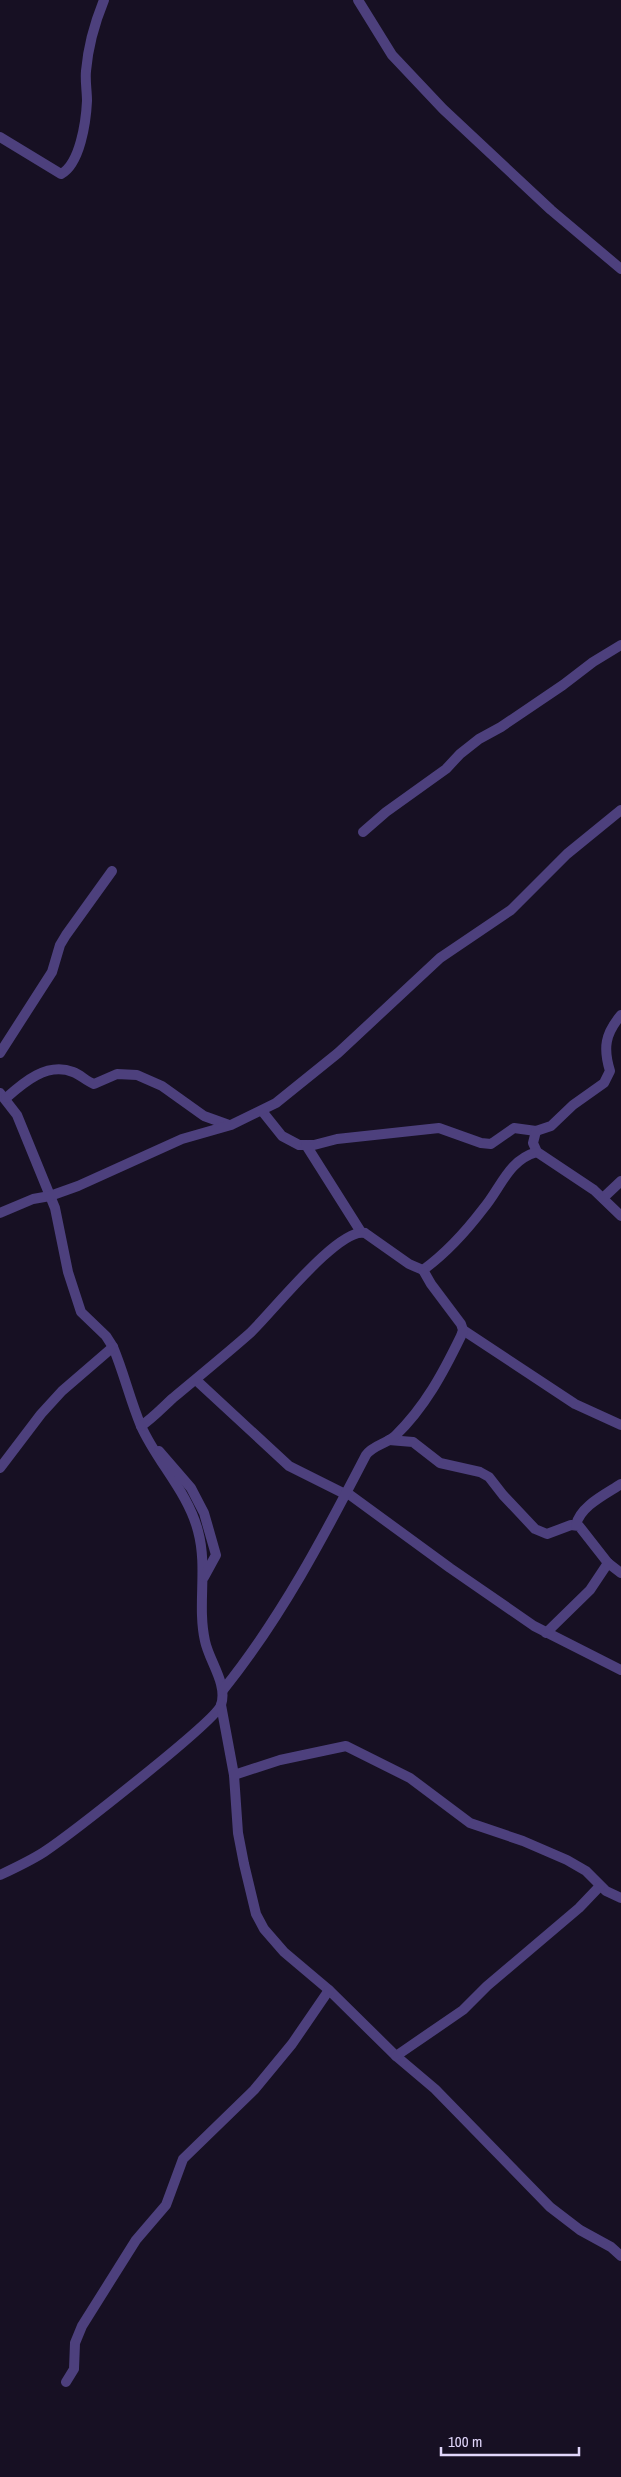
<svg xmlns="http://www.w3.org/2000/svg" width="621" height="2477" font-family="'Archivo Narrow',sans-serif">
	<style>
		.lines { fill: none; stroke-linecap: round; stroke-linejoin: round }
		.street { stroke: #4d407d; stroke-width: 10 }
	</style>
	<rect width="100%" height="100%" fill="#171023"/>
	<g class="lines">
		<!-- street -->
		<g class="street">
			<polyline points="358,0 392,55 443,109 551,210 621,269"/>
			<path d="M0 137 61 174C80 164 86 122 87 101 87 91 85 81 86 71 88 47 95 22 104 0"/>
			<polyline points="363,832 386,812 446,769 460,754 479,739 501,727 563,685 593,662 621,645"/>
			<polyline points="0,1053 52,972 60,945 66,935 112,871"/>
			<path d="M0 1093 17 1115 55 1208 68 1272 81 1312 106 1336 113 1347C124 1373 130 1400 141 1426 157 1462 188 1492 198 1531 208 1568 197 1605 205 1641 209 1661 228 1684 221 1705 215 1722 68 1836 44 1852 30 1861 15 1868 0 1875"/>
			<path d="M6 1098C24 1082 47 1062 73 1072 81 1075 86 1081 94 1084L117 1074 137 1075 162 1086 204 1116 229 1125"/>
			<path d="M262 1111 282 1136 299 1145H314L337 1139 439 1128 481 1143 491 1144 514 1128 536 1131 551 1126 573 1105 604 1083 610 1071C603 1048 605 1034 621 1015"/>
			<polyline points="536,1131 533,1143 537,1152 594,1190 621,1216"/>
			<polyline points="306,1145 361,1232"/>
			<polyline points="603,1198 621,1181"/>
			<polyline points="0,1213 33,1199 50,1196 78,1186 182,1139 231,1125 276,1103 338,1053 440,958 511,910 567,854 621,810"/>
			<polyline points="463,1330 575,1404 621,1425"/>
			<polyline points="196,1380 289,1466 345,1494"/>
			<path d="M141 1426C153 1418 162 1408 173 1398 198 1377 224 1356 249 1334 270 1315 338 1227 365 1233L409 1264 423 1270C445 1254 467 1230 483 1209 501 1188 508 1160 537 1152"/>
			<polyline points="389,1440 413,1442 440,1463 480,1472 489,1477 503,1495 535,1529 547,1534 571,1525 579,1526 608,1563 621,1573"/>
			<polyline points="159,1451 191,1488 204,1513 216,1555 204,1577"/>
			<polyline points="0,1468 41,1414 62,1391 113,1347"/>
			<polyline points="346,1492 450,1568 534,1626 621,1670"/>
			<path d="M576 1525C580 1506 606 1494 621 1484"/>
			<polyline points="546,1633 590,1590 608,1563"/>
			<path d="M223 1690C281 1618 324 1536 366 1455 373 1445 386 1444 395 1436 425 1407 443 1373 461 1336L463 1330 461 1324 431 1284 423 1270"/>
			<polyline points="221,1705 234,1775 238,1833 244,1864 256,1914 264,1929 284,1952 329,1990 396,2056 435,2089 550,2207 580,2230 611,2247 621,2256"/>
			<polyline points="234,1775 280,1760 346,1746 410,1778 470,1823 523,1841 567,1860 586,1871 606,1891 621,1898"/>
			<polyline points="396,2056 463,2010 487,1986 579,1908 600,1886"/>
			<polyline points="66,2382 74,2369 75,2343 82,2326 136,2240 166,2205 183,2159 254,2090 292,2044 329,1990"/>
		</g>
	</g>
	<!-- scale -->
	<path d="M441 2447v8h138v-8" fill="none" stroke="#e1d6fb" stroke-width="2.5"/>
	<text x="448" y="2447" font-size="15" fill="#e1d6fb" stroke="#171023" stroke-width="4" paint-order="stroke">100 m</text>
</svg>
